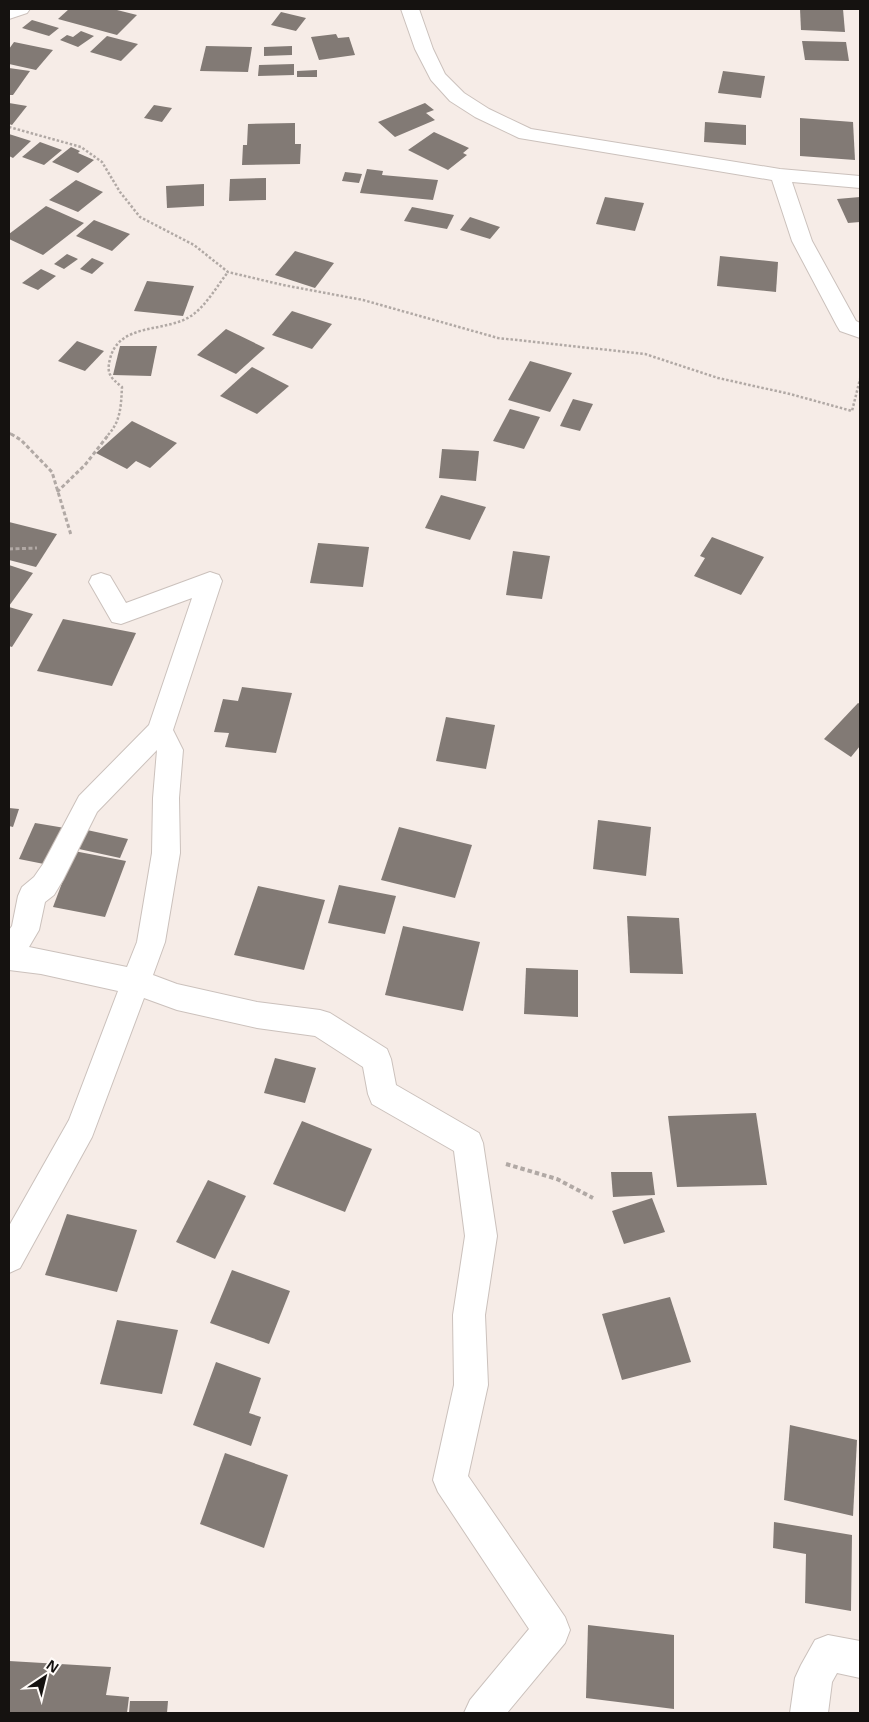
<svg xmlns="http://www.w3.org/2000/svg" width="869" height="1722" font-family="'Open Sans',sans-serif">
<rect width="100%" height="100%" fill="#f6ece7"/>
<!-- building -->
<g fill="#827a75">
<polygon points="69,9 113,9 137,15 117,35 58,19"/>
<polygon points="800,9 843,9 845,32 801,30"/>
<polygon points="281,12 306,18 296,31 271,25"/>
<polygon points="32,20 59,28 49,36 22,28"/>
<polygon points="81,31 94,36 78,47 60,40 67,35 73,37"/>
<polygon points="336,34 338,38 349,37 355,55 319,60 311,37"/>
<polygon points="107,36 138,44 121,61 90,52"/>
<polygon points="802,41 846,42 849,61 805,60"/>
<polygon points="14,42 53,50 36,70 9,64 9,49"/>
<polygon points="206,46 252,47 248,72 200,71"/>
<polygon points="292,46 292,55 264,56 264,47"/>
<polygon points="294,64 294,75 258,76 259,65"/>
<polygon points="9,68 30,71 13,95 9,95"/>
<polygon points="317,70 317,77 297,77 297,71"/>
<polygon points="723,71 765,76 761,98 718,93"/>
<polygon points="9,103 27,106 12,125 9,124"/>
<polygon points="425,103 434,110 426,113 435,120 395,137 378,122"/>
<polygon points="154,105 172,108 162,122 144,118"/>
<polygon points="800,118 853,122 855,160 800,156"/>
<polygon points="705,122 746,125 746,145 704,142"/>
<polygon points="295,123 295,144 301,144 300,164 242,165 243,145 247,145 248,124"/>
<polygon points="434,132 469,148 463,153 467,155 448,170 408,150"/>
<polygon points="9,134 31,141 13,158 9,156"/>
<polygon points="40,142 62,150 44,165 22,157"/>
<polygon points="71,147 80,151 78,153 94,160 78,173 52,162"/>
<polygon points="367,169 383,171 382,175 438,180 433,200 360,193"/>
<polygon points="345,172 362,174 359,183 342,181"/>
<polygon points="266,178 266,200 229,201 230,179"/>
<polygon points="76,180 103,192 78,212 49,200"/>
<polygon points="204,184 204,206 167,208 166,186"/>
<polygon points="605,197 644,203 635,231 596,224"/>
<polygon points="860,197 860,222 848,223 837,199"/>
<polygon points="46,206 84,223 43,255 9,239 9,234"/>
<polygon points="412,207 454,215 447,229 404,221"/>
<polygon points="470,217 500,227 490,239 460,230"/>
<polygon points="94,220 130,234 112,251 76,236"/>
<polygon points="295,251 334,263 315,288 275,275"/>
<polygon points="67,254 78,259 64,269 54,264"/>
<polygon points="720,256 778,262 776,292 717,286"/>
<polygon points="92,258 104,263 92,274 80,269"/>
<polygon points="41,269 56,276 38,290 22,283"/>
<polygon points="147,281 194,286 183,316 134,311"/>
<polygon points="292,311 332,324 312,349 272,335"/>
<polygon points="226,329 265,348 236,374 197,355"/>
<polygon points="77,341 104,351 85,371 58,361"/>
<polygon points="120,346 157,346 151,376 113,375"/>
<polygon points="530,361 572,373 550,412 508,400"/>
<polygon points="252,367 289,386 257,414 220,396"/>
<polygon points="573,399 593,404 580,431 560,426"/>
<polygon points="510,409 540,417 524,449 493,441"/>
<polygon points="132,421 177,443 150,468 136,461 127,469 96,453"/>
<polygon points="442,449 479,451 476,481 439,478"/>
<polygon points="441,495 486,507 470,540 425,528"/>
<polygon points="9,522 57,534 36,567 9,560"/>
<polygon points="712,537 764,557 741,595 694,576 705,558 700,556"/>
<polygon points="318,543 369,547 363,587 310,583"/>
<polygon points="513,551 550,556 542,599 506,595"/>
<polygon points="9,565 33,573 9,606"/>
<polygon points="9,607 33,614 12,647 9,646"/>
<polygon points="63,619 136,633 112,686 37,671"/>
<polygon points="242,687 292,693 276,753 225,747 229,733 214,732 223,699 238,701"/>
<polygon points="858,703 860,704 860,746 851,757 824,739"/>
<polygon points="446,717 495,725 486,769 436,761"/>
<polygon points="9,808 19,809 13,827 9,826"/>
<polygon points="598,820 651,827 646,876 593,869"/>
<polygon points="35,823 65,828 49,865 19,859"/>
<polygon points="399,827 472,845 455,898 381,880"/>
<polygon points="87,830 128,839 120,858 79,849"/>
<polygon points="74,851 126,861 105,917 53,907"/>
<polygon points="339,885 396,896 385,934 328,923"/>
<polygon points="258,886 325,900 304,970 234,955"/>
<polygon points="627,916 679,918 683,974 630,973"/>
<polygon points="403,926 480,942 463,1011 385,995"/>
<polygon points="526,968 578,970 578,1017 524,1014"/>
<polygon points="275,1058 316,1068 305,1103 264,1093"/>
<polygon points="756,1113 767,1185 677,1187 668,1116"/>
<polygon points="302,1121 372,1149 345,1212 273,1184"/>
<polygon points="611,1172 652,1172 655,1195 613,1197"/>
<polygon points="208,1180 246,1196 215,1259 176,1242"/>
<polygon points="652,1198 665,1232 624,1244 612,1211"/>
<polygon points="67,1214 137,1230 117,1292 45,1275"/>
<polygon points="232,1270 290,1291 269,1344 210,1323"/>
<polygon points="670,1297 691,1362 622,1380 602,1314"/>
<polygon points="117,1320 178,1330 162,1394 100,1384"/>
<polygon points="216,1362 261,1378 249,1413 261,1417 251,1446 193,1425"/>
<polygon points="790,1425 857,1440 853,1516 784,1500"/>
<polygon points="225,1453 288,1475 264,1548 200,1524"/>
<polygon points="774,1522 852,1535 851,1611 805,1603 806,1554 773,1548"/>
<polygon points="588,1625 674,1635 674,1709 586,1698"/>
<polygon points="9,1661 111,1667 106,1695 129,1697 127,1713 9,1713"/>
<polygon points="130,1701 168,1701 167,1713 129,1713"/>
</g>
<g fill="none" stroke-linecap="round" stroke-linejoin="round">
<!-- minor casing -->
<g stroke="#cbc1bc" stroke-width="2">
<g id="minor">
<polygon points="9,9 30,9 27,13 9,19"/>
<polygon points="401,9 419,9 433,49 445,74 464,93 489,109 531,129 780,169 860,176 860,188 792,182 812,241 856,321 860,323 860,338 840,331 837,326 792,241 772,180 519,138 475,117 450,101 431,80 415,49"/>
<path d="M210,572L219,575L222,581L173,730L183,750L179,798L180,853L165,942L153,975L177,984L257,1002L320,1010L330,1013L387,1049L391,1059L396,1085L479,1133L483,1143L497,1236L485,1315L488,1385L468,1476L565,1617L570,1630L565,1643L507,1713H464L470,1700L529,1629L438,1492L433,1480L454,1385L453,1315L465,1236L454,1151L372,1104L368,1094L363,1067L315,1036L257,1028L177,1010L144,998L92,1137L20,1268L9,1273V1226L69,1120L118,991L41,974L9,970V930L12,926L18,896L22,887L34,877L43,864L79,796L149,725L192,598L121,624L112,622L89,582L92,576L101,573L110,576L126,603ZM157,750L153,798L152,853L137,942L127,967L29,947L39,930L45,902L54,895L63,880L97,812Z"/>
<polygon points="828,1635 860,1641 860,1678 837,1673 832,1682 828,1713 790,1713 795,1678 801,1665 815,1640"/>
</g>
</g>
<!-- path-far2 -->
<g stroke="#b1a9a5" stroke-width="2.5" stroke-dasharray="2.5 2" stroke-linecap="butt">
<polyline points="9,127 81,147 102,162 120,192 140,217 194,245 228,272 283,285 363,300 498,338 645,354 718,378 790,394 852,411 860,379"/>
<polyline points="9,433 13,435"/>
<path d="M108,435C121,421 121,405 122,387C111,378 106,374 110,359C119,322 165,333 191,316C206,306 217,286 228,272"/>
</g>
<!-- path-far1 -->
<g stroke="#b1a9a5" stroke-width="3" stroke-dasharray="4 2.5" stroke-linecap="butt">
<polyline points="11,434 21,440 52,472 71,535"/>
<polyline points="57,492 85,465 109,434"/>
<polyline points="9,549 37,548"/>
</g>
<!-- path -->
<polyline stroke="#b1a9a5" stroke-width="4" stroke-dasharray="4.5 3" stroke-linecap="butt" points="506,1164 557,1179 593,1198"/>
<!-- minor -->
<use href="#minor" fill="#fff" fill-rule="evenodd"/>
</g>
<!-- border -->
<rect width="869" height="1722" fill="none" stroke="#151210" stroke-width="20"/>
<!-- north arrow -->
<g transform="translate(45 1677) rotate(35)" stroke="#fffbf8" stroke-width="4" paint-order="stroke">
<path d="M0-4L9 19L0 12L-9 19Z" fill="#151210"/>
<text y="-8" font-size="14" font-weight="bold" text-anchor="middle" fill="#151210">N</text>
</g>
</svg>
